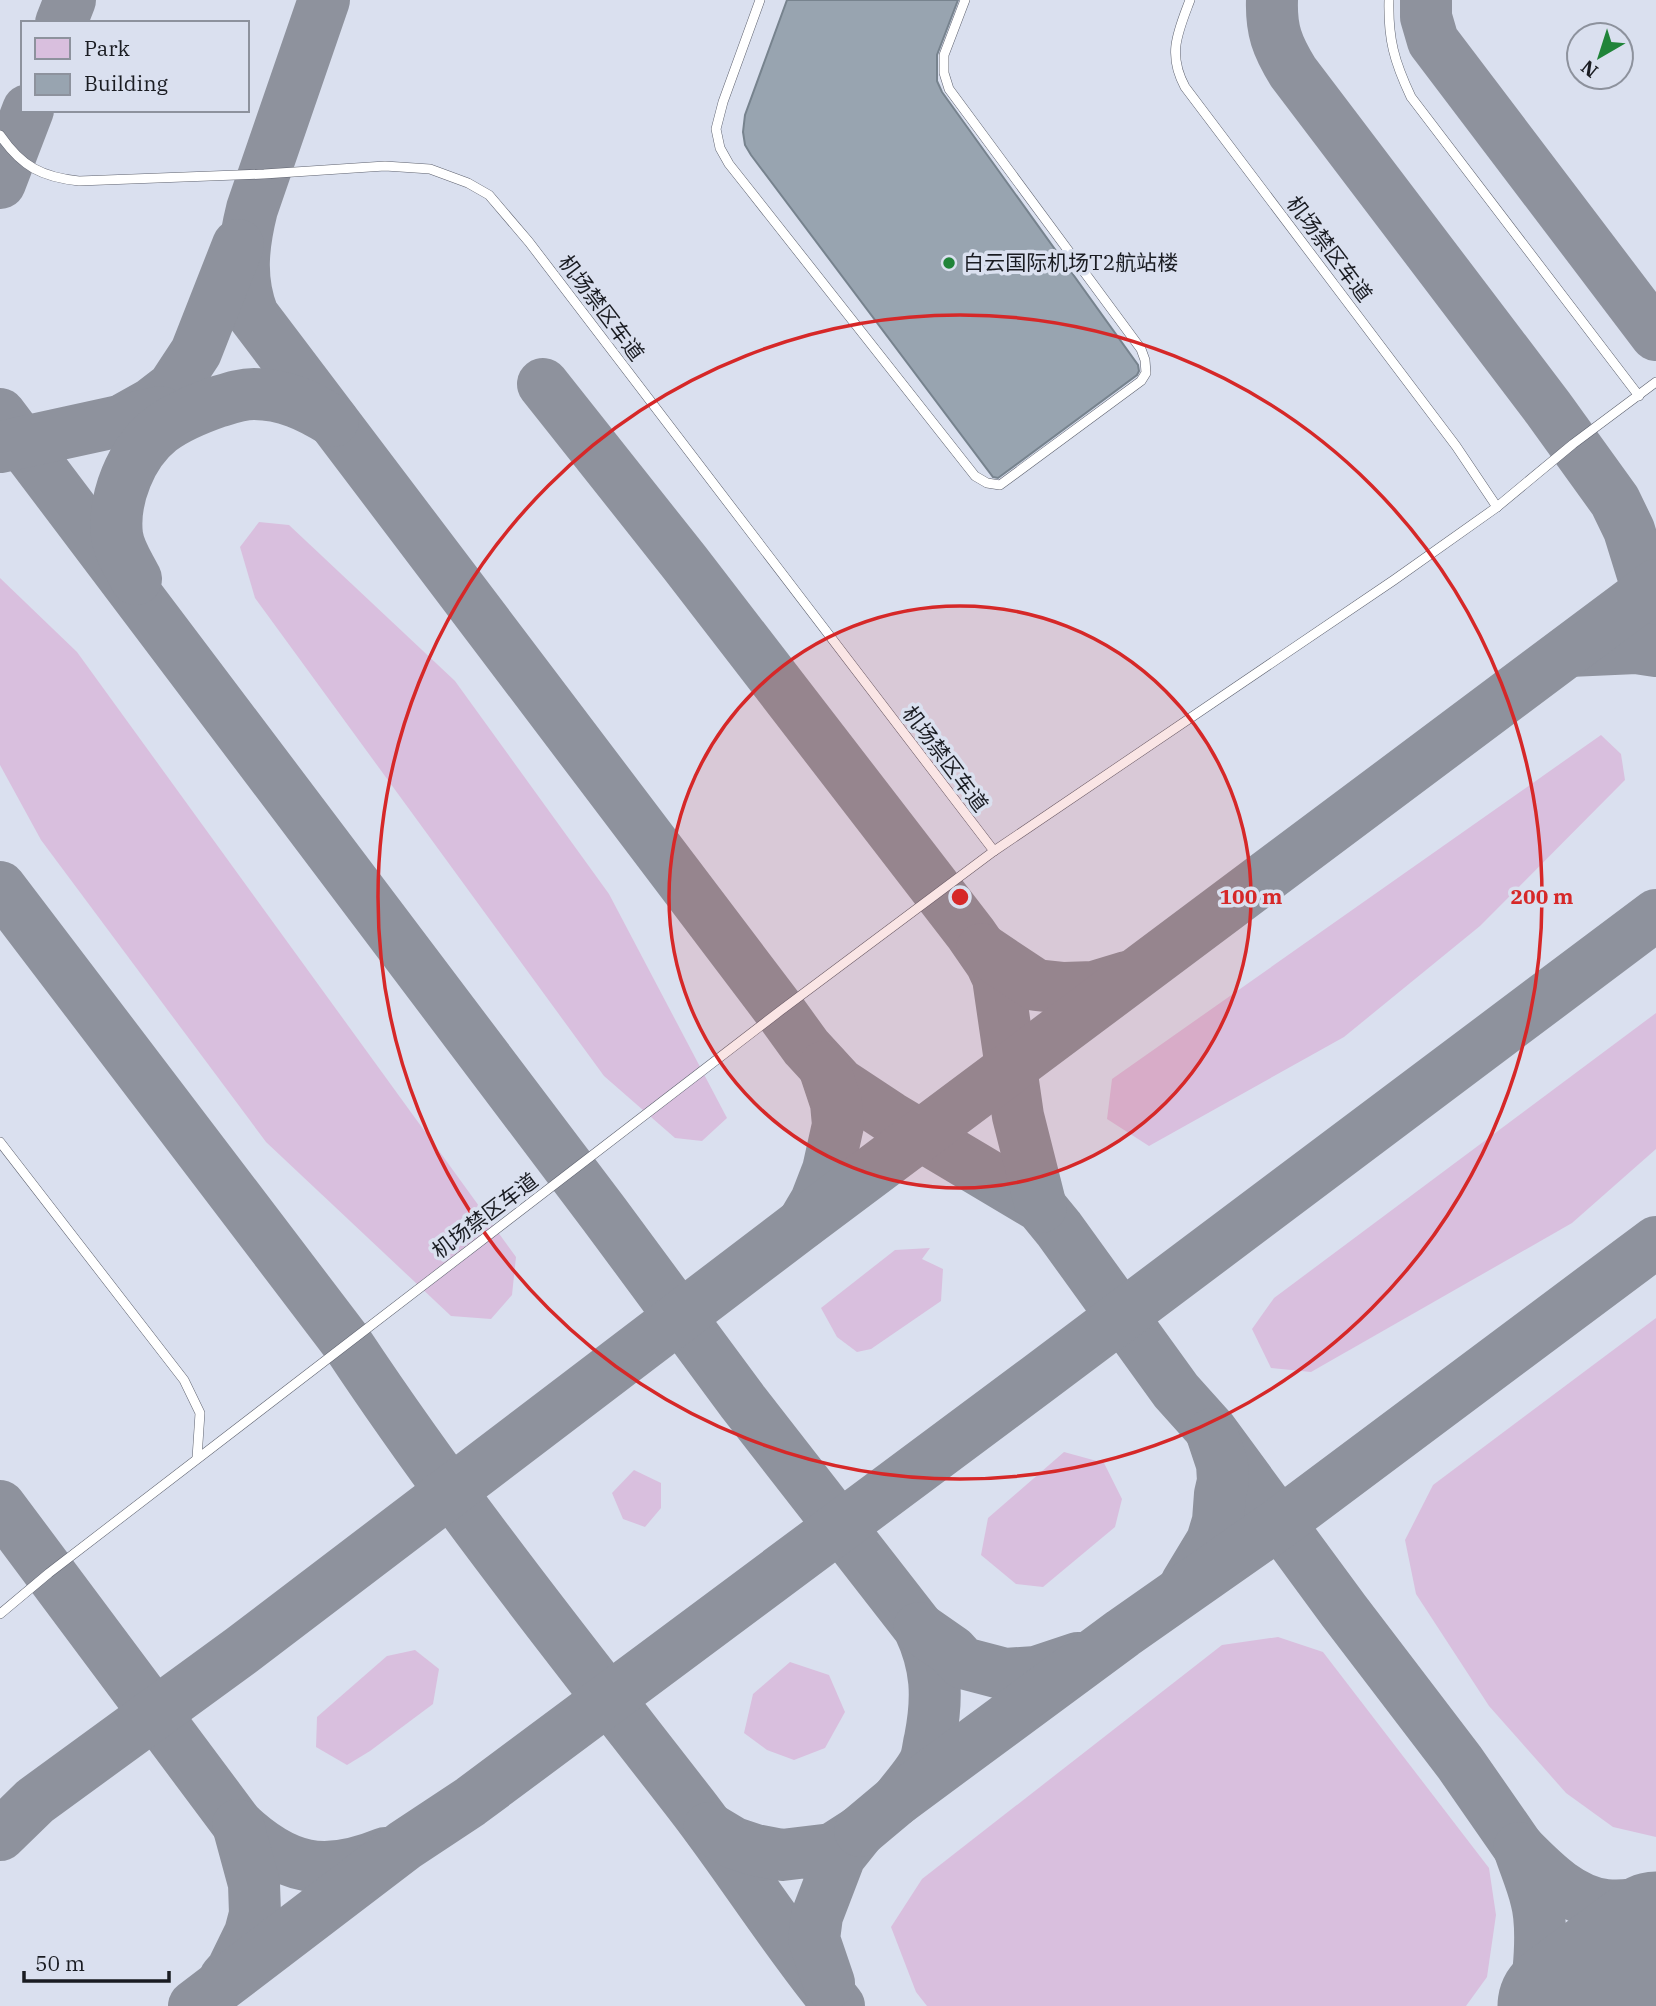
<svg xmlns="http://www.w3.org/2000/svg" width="1656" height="2006" font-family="'IBM Plex Serif','Noto Sans SC',serif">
<rect width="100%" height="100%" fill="#dae0ef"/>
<!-- green -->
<g fill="#d9bfde">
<polygon points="259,522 289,525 455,681 609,894 727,1118 702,1141 675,1138 604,1076 255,598 240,547"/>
<polygon points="0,578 77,652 516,1257 512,1295 491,1319 451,1316 266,1142 41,840 0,765"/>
<polygon points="1601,735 1621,754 1625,780 1480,926 1344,1037 1149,1146 1107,1119 1112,1079"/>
<polygon points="1656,1013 1656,1149 1572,1223 1311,1372 1271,1368 1252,1329 1274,1298"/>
<polygon points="930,1248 922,1259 943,1269 941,1301 871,1349 857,1352 837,1337 821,1308 895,1250"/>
<polygon points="1656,1318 1656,1837 1613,1827 1566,1793 1489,1706 1416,1594 1405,1540 1433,1485"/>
<polygon points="1064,1452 1104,1463 1122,1499 1115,1527 1043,1587 1016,1584 981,1555 988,1518"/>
<polygon points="634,1470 661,1483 661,1508 645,1527 623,1519 612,1493"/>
<polygon points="1278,1637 1323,1652 1489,1868 1496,1915 1487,1977 1466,2006 927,2006 916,1992 891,1927 922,1879 1222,1645"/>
<polygon points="415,1650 439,1669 433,1704 370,1751 347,1765 316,1747 317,1717 387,1656"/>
<polygon points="790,1662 829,1675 845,1712 825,1748 794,1760 767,1750 744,1733 753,1694"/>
</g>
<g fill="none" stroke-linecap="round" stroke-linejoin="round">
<!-- taxiway -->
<g stroke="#8e929d" stroke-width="52">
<path d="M324,0L252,209C243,245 239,279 253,315L780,1011L806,1047L840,1084L890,1117L1041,1207L1059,1229L1176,1391L1211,1430L1344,1611L1460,1763L1519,1848"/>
<path d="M1272,0C1271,30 1277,46 1293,72L1548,408L1615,501L1629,530L1642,572L1656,603"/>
<polyline points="1426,0 1426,17 1433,41 1656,335"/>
<polyline points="61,23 70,0"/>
<polyline points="0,183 28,110"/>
<polyline points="543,384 685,563 971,934 991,963 998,978 1018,1116 1041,1207"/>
<path d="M0,414L604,1214L743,1402L919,1628C937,1666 938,1698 930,1739C928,1746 928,1754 925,1761C920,1773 905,1789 897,1800"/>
<polyline points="126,418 151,404 173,387 196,352 238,245"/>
<polyline points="0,447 161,412"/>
<path d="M136,579C129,565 119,551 117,535C113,498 131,453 160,430C177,417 197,409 217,402C230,398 241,394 254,394C284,394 309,406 333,421"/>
<polyline points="1569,651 1636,648 1656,651"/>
<path d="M0,887L347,1343C453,1503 574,1654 692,1806C742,1871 786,1942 839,2006"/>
<polyline points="982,949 1036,985 1064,988 1094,987 1127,977"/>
<polyline points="803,1223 816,1201 828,1170 838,1125 836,1103 824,1067"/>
<path d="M0,1506L238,1825C286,1870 324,1878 385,1853"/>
<polyline points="1186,1584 1212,1541 1218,1521 1220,1494 1223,1481 1222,1464 1212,1434"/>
<polyline points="919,1628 952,1651 963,1663 1005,1674 1036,1672 1078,1658"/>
<polyline points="709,1828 734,1843 755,1850 782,1855 832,1849 860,1831 840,1856 817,1916 814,1939 829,1983"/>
<polyline points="860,1831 897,1800 1123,1633 1280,1523 1656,1242"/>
<polyline points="0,1835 35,1801 242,1650 802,1224 1656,585"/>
<polyline points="225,1978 232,1970 250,1933 255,1914 254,1884 238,1825"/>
<polyline points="194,2006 405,1845 470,1802 1038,1379 1656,915"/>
<path d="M1530,2006C1541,1982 1543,1924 1536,1899C1532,1882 1524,1864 1519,1848C1542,1871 1570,1901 1606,1905C1622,1907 1640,1904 1656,1902"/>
</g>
<!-- runway -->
<polyline stroke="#8e929d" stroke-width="131" points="1563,2006 1656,1937"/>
</g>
<!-- building -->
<polygon fill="#98a4b0" stroke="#77838e" stroke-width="2" points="787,0 958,0 937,55 937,81 942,92 1138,365 1139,371 1137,375 998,478 993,477 751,155 745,145 743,132 745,115"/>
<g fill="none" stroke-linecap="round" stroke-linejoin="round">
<!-- service casing -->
<g stroke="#5e626f" stroke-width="10">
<g id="service">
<polyline points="760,0 723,102 716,129 720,148 729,164 748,188 975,476 987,483 1000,485 1141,381 1146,373 1145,360 1141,349 949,89 944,73 944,55 965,0"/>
<path d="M1190,0C1178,32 1167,54 1185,87L1456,446L1497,507"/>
<path d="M1389,0C1388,39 1394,61 1411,97L1639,396"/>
<path d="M0,135C22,167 42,177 79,181L264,174L385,166L430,169L468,183L489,195L529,242L994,851L780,1011L49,1573L0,1614"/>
<polyline points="994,851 1394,580 1497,507 1573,444 1656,382"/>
<polyline points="0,1142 184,1380 200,1413 197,1458"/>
</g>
</g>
<!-- service -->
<use href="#service" stroke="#fff" stroke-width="9"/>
</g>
<!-- distance rings -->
<circle cx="960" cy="897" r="291" fill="#d62828" fill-opacity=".12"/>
<g fill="none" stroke="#d62828" stroke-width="3.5">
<circle cx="960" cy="897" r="291"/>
<circle cx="960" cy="897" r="582"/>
</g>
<!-- markers -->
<circle fill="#208439" stroke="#dae0ef" stroke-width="2.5" cx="949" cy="263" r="7"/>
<g text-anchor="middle" stroke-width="7" stroke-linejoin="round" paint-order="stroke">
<!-- street labels -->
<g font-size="21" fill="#1a1c22" stroke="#dae0ef">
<text transform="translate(1329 249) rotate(53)" y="7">机场禁区车道</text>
<text transform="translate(601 308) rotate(53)" y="7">机场禁区车道</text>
<text transform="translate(945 759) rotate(53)" y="7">机场禁区车道</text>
<text transform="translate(485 1216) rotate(-37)" y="7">机场禁区车道</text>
</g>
<!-- poi labels -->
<g font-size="21" fill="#1a1c22" stroke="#dae0ef" text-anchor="start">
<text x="963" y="270">白云国际机场T2航站楼</text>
</g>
</g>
<circle cx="960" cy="897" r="10" fill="#d62828" stroke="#dae0ef" stroke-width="3.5"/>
<g font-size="21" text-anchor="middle" font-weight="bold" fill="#d62828" stroke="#dae0ef" stroke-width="7" stroke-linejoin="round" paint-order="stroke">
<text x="1251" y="904">100 m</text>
<text x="1542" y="904">200 m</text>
</g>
<!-- legend -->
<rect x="21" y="21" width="228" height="91" fill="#dae0ef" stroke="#8d929d" stroke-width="2"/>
<rect x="35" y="38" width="35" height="21" fill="#d9bfde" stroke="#8d929d" stroke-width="2"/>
<text x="84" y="56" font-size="21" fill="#1a1c22">Park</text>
<rect x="35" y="74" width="35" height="21" fill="#98a4b0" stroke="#8d929d" stroke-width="2"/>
<text x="84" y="91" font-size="21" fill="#1a1c22">Building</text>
<!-- north arrow -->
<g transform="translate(1600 56) rotate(219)"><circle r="33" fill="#dae0ef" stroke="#8d929d" stroke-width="2"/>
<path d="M0-5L12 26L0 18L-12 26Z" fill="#208439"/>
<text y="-10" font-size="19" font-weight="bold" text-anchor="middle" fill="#1a1c22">N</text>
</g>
<!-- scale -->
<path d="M24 1971v10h145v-10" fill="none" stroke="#1a1c22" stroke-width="3.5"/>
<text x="35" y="1971" font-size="21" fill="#1a1c22" stroke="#dae0ef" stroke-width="5" paint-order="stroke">50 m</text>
</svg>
